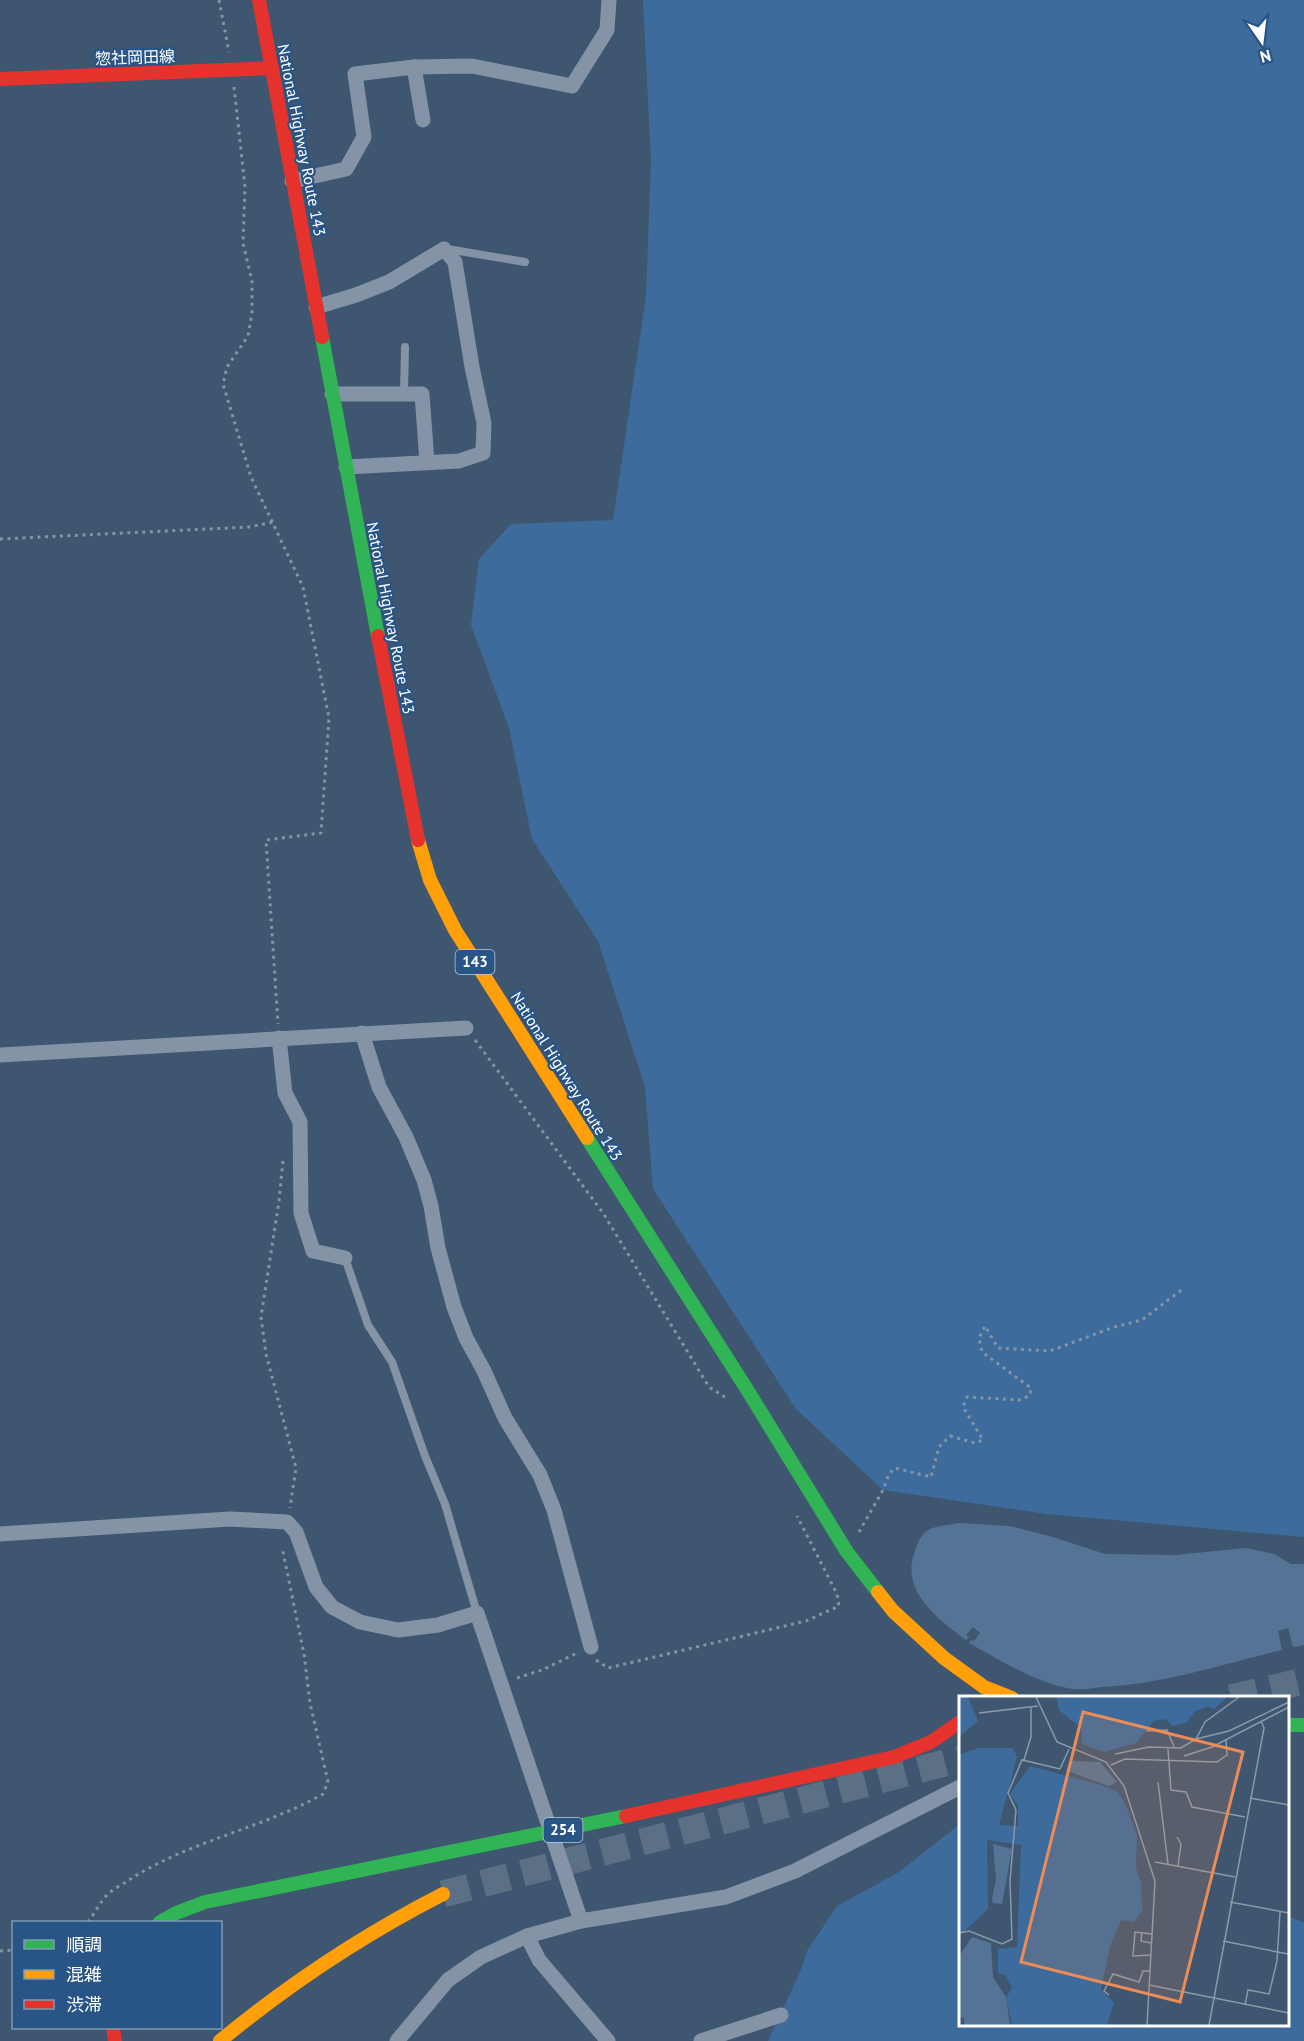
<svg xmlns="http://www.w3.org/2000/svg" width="1304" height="2041" font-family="'PT Sans','Noto Sans JP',sans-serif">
<rect width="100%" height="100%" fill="#3e5670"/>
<!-- green -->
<g fill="#3d6c9c">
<polygon points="643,0 1304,0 1304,1537 1047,1514 883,1490 796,1409 653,1189 645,1087 598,941 532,839 509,728 471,625 479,559 511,524 613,520 646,296 651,161"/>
<polygon points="960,1824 960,2024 1288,2024 1288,1909 1290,1917 1304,1923 1304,2041 768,2041 801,1970 807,1951 837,1906 899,1872"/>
</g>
<!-- water -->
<path fill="#557395" d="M959,1523L1010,1526L1053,1537L1105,1554L1176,1555L1245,1548L1274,1554L1291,1564H1304V1645L1293,1647L1288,1628L1278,1631L1282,1650C1223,1664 1163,1684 1102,1687C1093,1688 1083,1690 1074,1689C1041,1686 998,1659 969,1643L971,1640L974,1641L980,1633L973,1627L966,1635L969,1637L966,1640C939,1620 901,1592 914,1554C923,1525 931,1528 959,1523Z"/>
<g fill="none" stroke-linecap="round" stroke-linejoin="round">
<!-- highway-tunnel -->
<g stroke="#5b6f85" stroke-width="27" stroke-dasharray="27 14" stroke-linecap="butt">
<polyline points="1231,1698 1304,1681"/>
<polyline points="443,1894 960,1759"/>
</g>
<!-- path -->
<g stroke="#8494a6" stroke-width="3" stroke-dasharray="3 4.5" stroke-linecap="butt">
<polyline points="219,0 229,52"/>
<polyline points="234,87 245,187 243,243 252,281 252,313 248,336 227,367 223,384 251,477 303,587 329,718 321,833 266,840 278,1024"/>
<polyline points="0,539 249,527 274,522"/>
<polyline points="475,1040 603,1213 709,1387 725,1397"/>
<polyline points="283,1161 279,1201 261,1317 266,1354 296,1468 290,1508"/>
<polyline points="859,1532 883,1490 889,1474 895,1468 931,1477 939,1447 950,1436 975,1443 983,1440 963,1407 967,1397 1021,1400 1030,1395 1031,1388 982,1352 979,1338 985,1326 998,1348 1050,1351 1114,1327 1142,1320 1184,1288"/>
<polyline points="596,1660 608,1668 806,1621 839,1606 837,1594 797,1516"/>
<polyline points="517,1678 542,1670 577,1653"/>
<path d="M88,1922C94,1914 99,1904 106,1896C112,1889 122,1885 129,1880C189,1841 261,1829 323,1794L328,1782L310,1703L304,1654L282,1547"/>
<polyline points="0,1951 14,1950"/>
</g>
<!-- lane -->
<g stroke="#8494a6" stroke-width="8">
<polyline points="447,249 525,262"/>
<polyline points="404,394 405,347"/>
<polyline points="345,1258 368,1325 392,1362 425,1456 445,1504 477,1613"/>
</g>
<!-- street -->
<g stroke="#8494a6" stroke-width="15">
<polyline points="414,67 423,120"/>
<polyline points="292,181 346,169 364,137 355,74 414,67 472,66 572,86 607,30 609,0"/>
<polyline points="316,307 356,295 389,282 444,249 455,262 472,367 484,423 483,453 459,461 346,467"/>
<polyline points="332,394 422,394 427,462"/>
<polyline points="362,1033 379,1087 406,1137 424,1180 431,1206 438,1248 454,1307 466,1338 484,1371 505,1418 540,1475 554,1510 591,1647"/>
<polyline points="279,1038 285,1093 300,1122 301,1213 313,1251 345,1258"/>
<polyline points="0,1055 466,1028"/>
<polyline points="0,1534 230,1519 287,1522 296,1532 316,1587 332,1607 360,1622 398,1630 438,1625 477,1613 581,1921"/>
<polyline points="527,1936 539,1960 608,2041"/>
<polyline points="397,2041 448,1980 481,1957 527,1936 581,1921 726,1897 795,1871 960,1787"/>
<polyline points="701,2041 781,2015"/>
</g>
<!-- fast -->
<g stroke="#30b455" stroke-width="14">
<polyline points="322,337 378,636"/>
<polyline points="587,1138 748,1391 847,1552 878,1592"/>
<polyline points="1288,1725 1304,1725"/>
<polyline points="160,1922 176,1913 205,1902 626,1816"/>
</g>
<!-- slow -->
<g stroke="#ff9f0a" stroke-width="14">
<polyline points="418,840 430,880 455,930 587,1138"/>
<polyline points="878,1592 893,1611 944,1658 984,1687 1012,1698"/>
<path d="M220,2041C289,1984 363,1935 443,1894"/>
</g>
<!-- jam -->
<g stroke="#e5322d" stroke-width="14">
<polyline points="259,0 322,337"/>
<polyline points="0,79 272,68"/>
<polyline points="378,636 418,840"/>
<polyline points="626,1816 894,1757 931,1742 960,1722"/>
<polyline points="113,2028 115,2041"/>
</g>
</g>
<g text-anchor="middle" stroke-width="4.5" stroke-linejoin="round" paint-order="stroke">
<!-- shield labels -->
<g fill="#285586" stroke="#beccdb" stroke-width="1.5">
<rect x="455.5" y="950" width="39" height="24" rx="4.5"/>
<rect x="543.5" y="1818" width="39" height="24" rx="4.5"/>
</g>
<g font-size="15" font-weight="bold" fill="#fff">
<text x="475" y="967">143</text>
<text x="563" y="1835">254</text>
</g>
<!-- street labels -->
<g font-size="16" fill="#fff" stroke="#285586">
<text transform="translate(135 57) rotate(-2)" y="6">惣社岡田線</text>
<text transform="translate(302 140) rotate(79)" y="6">National Highway Route 143</text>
<text transform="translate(391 618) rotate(79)" y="6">National Highway Route 143</text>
<text transform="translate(567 1076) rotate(58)" y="6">National Highway Route 143</text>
</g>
</g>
<!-- overview -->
<g transform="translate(959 1696)">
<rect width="330" height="330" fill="#3e5670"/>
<path d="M0,1H9L19,25L0,41ZM97,1H268L255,13L249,10L235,16L227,27L214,30L206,23L195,25L177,47L145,56L123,48L122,32L100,14ZM19,52H54L58,61L40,129L59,130V110L51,98L71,70L139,88L159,96L167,109L178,140L177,172L182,187L183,215L175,226L162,224L151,250L142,294L155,307L148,329H53L47,302L53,291L47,280L39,277V253L58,251L62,149L28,144L29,213L0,240V59Z" fill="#3d6c9c"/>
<path d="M111,65L141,66L158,86L150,90L116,78L107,74ZM34,148L53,153L43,208L34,207L33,202L37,184ZM13,241L32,247L34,281L47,301L51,329H5V322L0,321V260Z" fill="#557395"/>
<path fill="none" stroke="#8b9aa9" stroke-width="1.5" d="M77,1L98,46L147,66L165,90L196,185L188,329M20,17L79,10M187,35L208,34L216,53M237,43L246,26L280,1M209,53L212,94L227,96L233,111L286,121M156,58L190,51L222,52L237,43L270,35L330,6M225,60L253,51L330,11M65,64L72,41V11M152,69L166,63L258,66L268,59L267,44M199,86L209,168M291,102L330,109M218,141L222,148L219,170M196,166L276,181M271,206L330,217M183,236L182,245L192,247M0,237L10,235L43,248L53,243L51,185L57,114L49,97L63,64L101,73L110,53M264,245L329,258M192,259L174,260L176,236L193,238M190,289L330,317M150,299L145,295L154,278L180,286L184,275H191M286,309L289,294L310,298L318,265L321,216M250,329L305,32L302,25"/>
<path fill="#ef8b55" fill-opacity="0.15" stroke="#ef8b55" stroke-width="3" d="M124,16L284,56L221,306L62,266Z"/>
<rect width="330" height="330" fill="none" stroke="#fff" stroke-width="3"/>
</g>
<!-- legend -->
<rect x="12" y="1921" width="210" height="108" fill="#285586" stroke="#7e99b6" stroke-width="1.5"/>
<rect x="24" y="1940" width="30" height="9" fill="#30b455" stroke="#7e99b6" stroke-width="1.5"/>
<text x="66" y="1951" font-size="18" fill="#ffffff">順調</text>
<rect x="24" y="1970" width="30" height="9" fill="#ff9f0a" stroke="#7e99b6" stroke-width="1.5"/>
<text x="66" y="1981" font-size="18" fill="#ffffff">混雑</text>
<rect x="24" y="2000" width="30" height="9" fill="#e5322d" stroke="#7e99b6" stroke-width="1.5"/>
<text x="66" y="2011" font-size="18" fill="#ffffff">渋滞</text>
<!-- north arrow -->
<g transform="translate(1262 42) rotate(166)" stroke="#285586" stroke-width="4.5" paint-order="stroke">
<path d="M0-4.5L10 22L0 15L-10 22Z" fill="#ffffff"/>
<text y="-9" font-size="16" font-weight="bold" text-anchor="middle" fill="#ffffff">N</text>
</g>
</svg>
